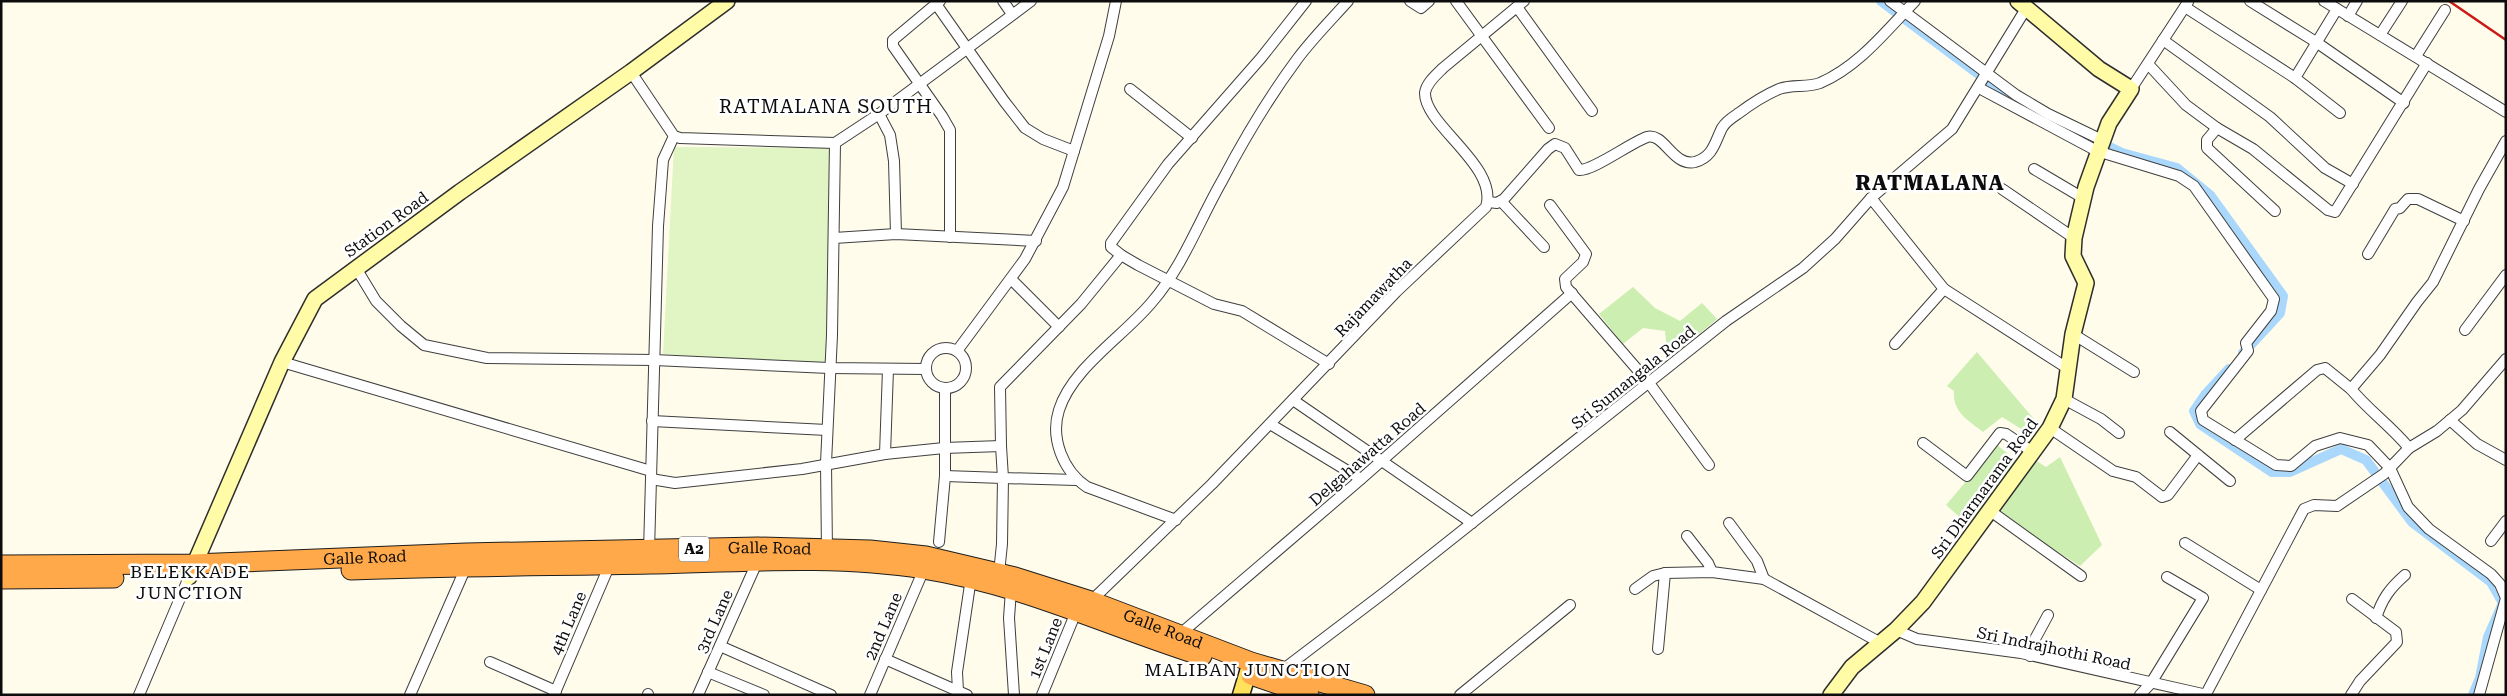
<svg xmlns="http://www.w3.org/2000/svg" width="2507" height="696" font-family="'Roboto Serif',serif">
<rect width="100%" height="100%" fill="#fffcec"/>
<!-- green -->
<g fill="#cceeb1">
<polygon points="1633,287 1655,308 1680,321 1702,303 1717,319 1668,360 1665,331 1643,328 1623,344 1599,314"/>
<path d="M1977,352L2040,426L2031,435L2002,417L1983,432C1969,421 1952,412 1954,391L1947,386Z"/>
<polygon points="1997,445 2017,461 1971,527 1946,505"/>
<polygon points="2060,457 2102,545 2080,566 1999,514 2035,460 2046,467"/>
</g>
<!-- pitch -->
<polygon fill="#e0f4c4" points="674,147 832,148 826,365 663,354"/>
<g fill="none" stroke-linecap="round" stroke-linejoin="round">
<!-- canal -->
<g stroke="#aad8fd" stroke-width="10">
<polyline points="1881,1 2017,103 2041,114"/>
<polyline points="2097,141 2122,153 2177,168 2210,195 2283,296 2280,313 2243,353"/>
<polyline points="2229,369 2205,395 2194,411 2200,424 2272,472 2290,472 2341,449 2366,460 2412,522 2491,582 2503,603 2488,637 2480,678 2473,695"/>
</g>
<!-- street casing -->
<g stroke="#3f3f3f" stroke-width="12">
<g id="street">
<polyline points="940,1 936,4 1004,101 1025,128 1043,139 1074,151"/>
<polyline points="1003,1 1012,14"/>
<polyline points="1306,1 1261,58 1168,164 1111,243 1111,247 1121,255 1138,265 1214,304 1242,311 1329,364"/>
<polyline points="1410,1 1421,8 1429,1"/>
<polyline points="1456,1 1549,128"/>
<polyline points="1890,1 2016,95 2048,114 2102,140"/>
<polyline points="2250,1 2316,42 2404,103"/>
<polyline points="2324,1 2506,112"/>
<polyline points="936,4 893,40 893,46 942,116 950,130 950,237"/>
<polyline points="1517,7 1592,111"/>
<polyline points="2185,7 2295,78 2340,113"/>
<polyline points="2348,16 2357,1"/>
<polyline points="2380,35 2402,1"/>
<polyline points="2163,40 2270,117 2325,168 2353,184"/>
<polyline points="2416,56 2445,10"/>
<polyline points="2148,64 2186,105 2217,128 2253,149 2328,210 2335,212 2427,63"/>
<polyline points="631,72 674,136 680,138 835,143 879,114 1031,1"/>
<polyline points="2295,78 2337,9"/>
<polyline points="1979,88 2097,151 2179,176 2194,186 2274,299 2271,311 2246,343 2248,351 2201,411 2203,420 2276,465 2291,466 2315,446 2340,438 2368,445 2390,468 2408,507 2429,529 2491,574 2500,584 2506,598 2479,695"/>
<polyline points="1130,89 1192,138"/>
<polyline points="2131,89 2188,2"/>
<polyline points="879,114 890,135 894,161 896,234"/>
<polyline points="2217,128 2207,140 2207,148 2275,211"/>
<polyline points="2034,169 2083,198"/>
<polyline points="2002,189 2074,238"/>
<polyline points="1871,198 1944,289 2067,368"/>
<polyline points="1501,201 1544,247"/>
<path d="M1488,202L1497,203L1504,199L1548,149L1555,144L1565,148L1579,170C1593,171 1630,143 1647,137C1664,132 1673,167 1695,162C1713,157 1715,142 1722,128C1726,121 1733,117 1739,113C1751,104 1765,95 1779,89C1792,84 1807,88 1820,83C1859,66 1886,31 1915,1"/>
<polyline points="1550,205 1586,254 1583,262 1565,279 1566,287 1649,383 1709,465"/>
<polyline points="834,238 896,234 1036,241"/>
<polyline points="2368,254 2395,209 2400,208 2408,199 2418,199 2464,221"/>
<polyline points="356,268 376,301 401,326 424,345 487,358 654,360 829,368 926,369"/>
<polyline points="1011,279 1059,327"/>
<polyline points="2465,330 2506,275"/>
<polyline points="2073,334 2134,372"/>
<polyline points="1895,344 1944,289"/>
<circle cx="946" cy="368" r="20"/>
<polyline points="957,351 1025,259 1063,187 1109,36 1116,1"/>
<polyline points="282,362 651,471"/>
<polyline points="2064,399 2101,419 2119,433"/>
<polyline points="1293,400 1472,523"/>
<polyline points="2450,420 2477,444 2506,460"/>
<polyline points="652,421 827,430"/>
<polyline points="1270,424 1361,479"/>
<polyline points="2050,428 2113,471 2136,477 2162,497 2168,495 2198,455"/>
<polyline points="2170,432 2230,481"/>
<polyline points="2235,440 2317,370 2325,368 2351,389"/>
<polyline points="1923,443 1967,476 2000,433 2006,434 2033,452"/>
<polyline points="1001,446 1000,387 1081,304 1121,255"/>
<path d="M2409,448C2391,426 2368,410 2351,389L2380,355L2417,302L2433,282L2479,189L2506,141"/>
<polyline points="885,454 888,369"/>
<polyline points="945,476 1003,478 1002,544 999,573"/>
<polyline points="651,479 675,483 802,469 885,454 944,448 1001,446 1003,478 1076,480"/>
<polyline points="1989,510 2081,576"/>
<path d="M1176,520L1087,487C1063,471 1050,438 1059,410C1072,368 1124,336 1152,302C1183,266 1199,221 1222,181C1244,139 1269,97 1298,58C1313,38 1331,20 1348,1"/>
<polyline points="1729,523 1757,561 1764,579"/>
<polyline points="1687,536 1708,563 1712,572"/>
<polyline points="2491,541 2506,521"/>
<polyline points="939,542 945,476 945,388"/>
<polyline points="2185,543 2261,590"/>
<polyline points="649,551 658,226 663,160 674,136"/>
<polyline points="827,552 826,463 832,335 835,143"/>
<polyline points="1665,573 1712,572 1764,579 1879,642"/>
<polyline points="1635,589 1653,576 1665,573 1658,649"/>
<polyline points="1011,590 1009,618 1014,695"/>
<path d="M1091,601L1212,484L1396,292L1486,207C1499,166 1424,125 1425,93C1426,83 1437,74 1443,68L1524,1"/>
<path d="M2376,618C2382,599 2390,588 2405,575"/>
<polyline points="1896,630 1917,639 2021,653 2207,695"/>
<polyline points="1179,635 1361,479 1572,293"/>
<polyline points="720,646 831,695"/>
<polyline points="2030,656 2035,639 2048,615"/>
<polyline points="885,659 967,695"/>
<polyline points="490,662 556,691"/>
<polyline points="1281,671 1385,592 1726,321 1803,268 1835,239 1871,198 1952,129 2027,7"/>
<polyline points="708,672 764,695"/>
<polyline points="958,691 957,672 971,578"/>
<polyline points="2206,694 2304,509 2314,505 2337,506 2384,474 2409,448 2437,431 2462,410 2506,359"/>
<polyline points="139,695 189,577"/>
<polyline points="410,695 466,567"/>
<polyline points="554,695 610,564"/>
<polyline points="648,695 648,694"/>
<polyline points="698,695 758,560"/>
<polyline points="870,695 924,569"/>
<polyline points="1042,695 1076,612"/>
<polyline points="1460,695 1570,605"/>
<polyline points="2140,695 2151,683 2203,598 2167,577"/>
<polyline points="2351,695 2360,681 2397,642 2396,632 2352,599"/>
</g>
</g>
<!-- secondary casing -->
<g stroke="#2e2e2e" stroke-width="18">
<g id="secondary">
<polyline points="189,577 282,362 315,299 460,192 631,72 727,1"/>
<polyline points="1831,695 1852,667 1896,630 1923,602 2050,428 2064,399 2073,334 2086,283 2073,256 2074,238 2086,187 2109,123 2131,89 2099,69 2018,1"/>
</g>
</g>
<!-- primary casing -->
<g stroke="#1d1d1d" stroke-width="19">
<polyline id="primary" points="1241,695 1251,662"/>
</g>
<!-- highway casing -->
<g stroke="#1d1d1d" stroke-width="21">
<g id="highway">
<path id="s1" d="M1,565L193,564L466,553L758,547L870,550L926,556L1015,577L1091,601L1251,662L1365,695"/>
<path d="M351,570C451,566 551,566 651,564C742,562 834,555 924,569C1020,584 1110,627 1202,656"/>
<polyline points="1,579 114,578"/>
<polyline points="1251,675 1309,695"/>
</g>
</g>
<!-- street -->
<use href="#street" stroke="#fff" stroke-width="10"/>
<!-- secondary -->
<use href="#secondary" stroke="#fffba7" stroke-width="15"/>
<!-- primary -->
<use href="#primary" stroke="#ffe25c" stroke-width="16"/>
<!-- highway -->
<use href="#highway" stroke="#ffa94a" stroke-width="19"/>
<!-- rail -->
<polyline stroke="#cb1915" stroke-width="2.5" points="2449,1 2506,40"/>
</g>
<g text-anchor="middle" stroke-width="5" stroke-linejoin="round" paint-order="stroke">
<!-- shield labels -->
<rect fill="#fff" stroke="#555" stroke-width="1" x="679" y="536.5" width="30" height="25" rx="4"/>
<g font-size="15" font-weight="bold" fill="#0c0c0c">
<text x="694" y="554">A2</text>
</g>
<!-- street labels -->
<g font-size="16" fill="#0c0c0c" stroke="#fff">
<text transform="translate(386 224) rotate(-36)" y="6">Station Road</text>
<text transform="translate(1373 297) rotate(-46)" y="6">Rajamawatha</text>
<text transform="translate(1633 377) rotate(-39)" y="6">Sri Sumangala Road</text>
<text transform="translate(1367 454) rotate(-41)" y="6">Delgahawatta Road</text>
<text transform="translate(1984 488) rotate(-54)" y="6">Sri Dharmarama Road</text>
<text dy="6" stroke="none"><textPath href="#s1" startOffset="769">Galle Road</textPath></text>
<text dy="6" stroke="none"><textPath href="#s1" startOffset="364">Galle Road</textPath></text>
<text transform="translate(714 621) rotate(-66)" y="6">3rd Lane</text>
<text transform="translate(568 623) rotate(-67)" y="6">4th Lane</text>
<text transform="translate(883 626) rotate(-67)" y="6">2nd Lane</text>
<text dy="6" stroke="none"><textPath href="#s1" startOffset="1174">Galle Road</textPath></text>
<text transform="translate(1045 648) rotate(-68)" y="6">1st Lane</text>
<text transform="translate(2054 648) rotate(12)" y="6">Sri Indrajhothi Road</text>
</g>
<!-- neighbourhood labels -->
<g font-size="18" letter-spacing="1" fill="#0c0c0c" stroke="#fff">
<text x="190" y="578">BELEKKADE<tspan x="190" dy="21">JUNCTION</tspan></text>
<text x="1248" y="676">MALIBAN JUNCTION</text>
</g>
<!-- quarter labels -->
<g font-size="19" letter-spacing="1" fill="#0c0c0c" stroke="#fff">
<text x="826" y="113">RATMALANA SOUTH</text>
</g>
<!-- district labels -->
<g font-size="21" font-weight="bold" letter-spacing="1" fill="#0c0c0c" stroke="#fff">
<text x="1930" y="190">RATMALANA</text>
</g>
</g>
<!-- border -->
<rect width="2507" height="696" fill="none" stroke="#0c0c0c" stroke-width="5"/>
</svg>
